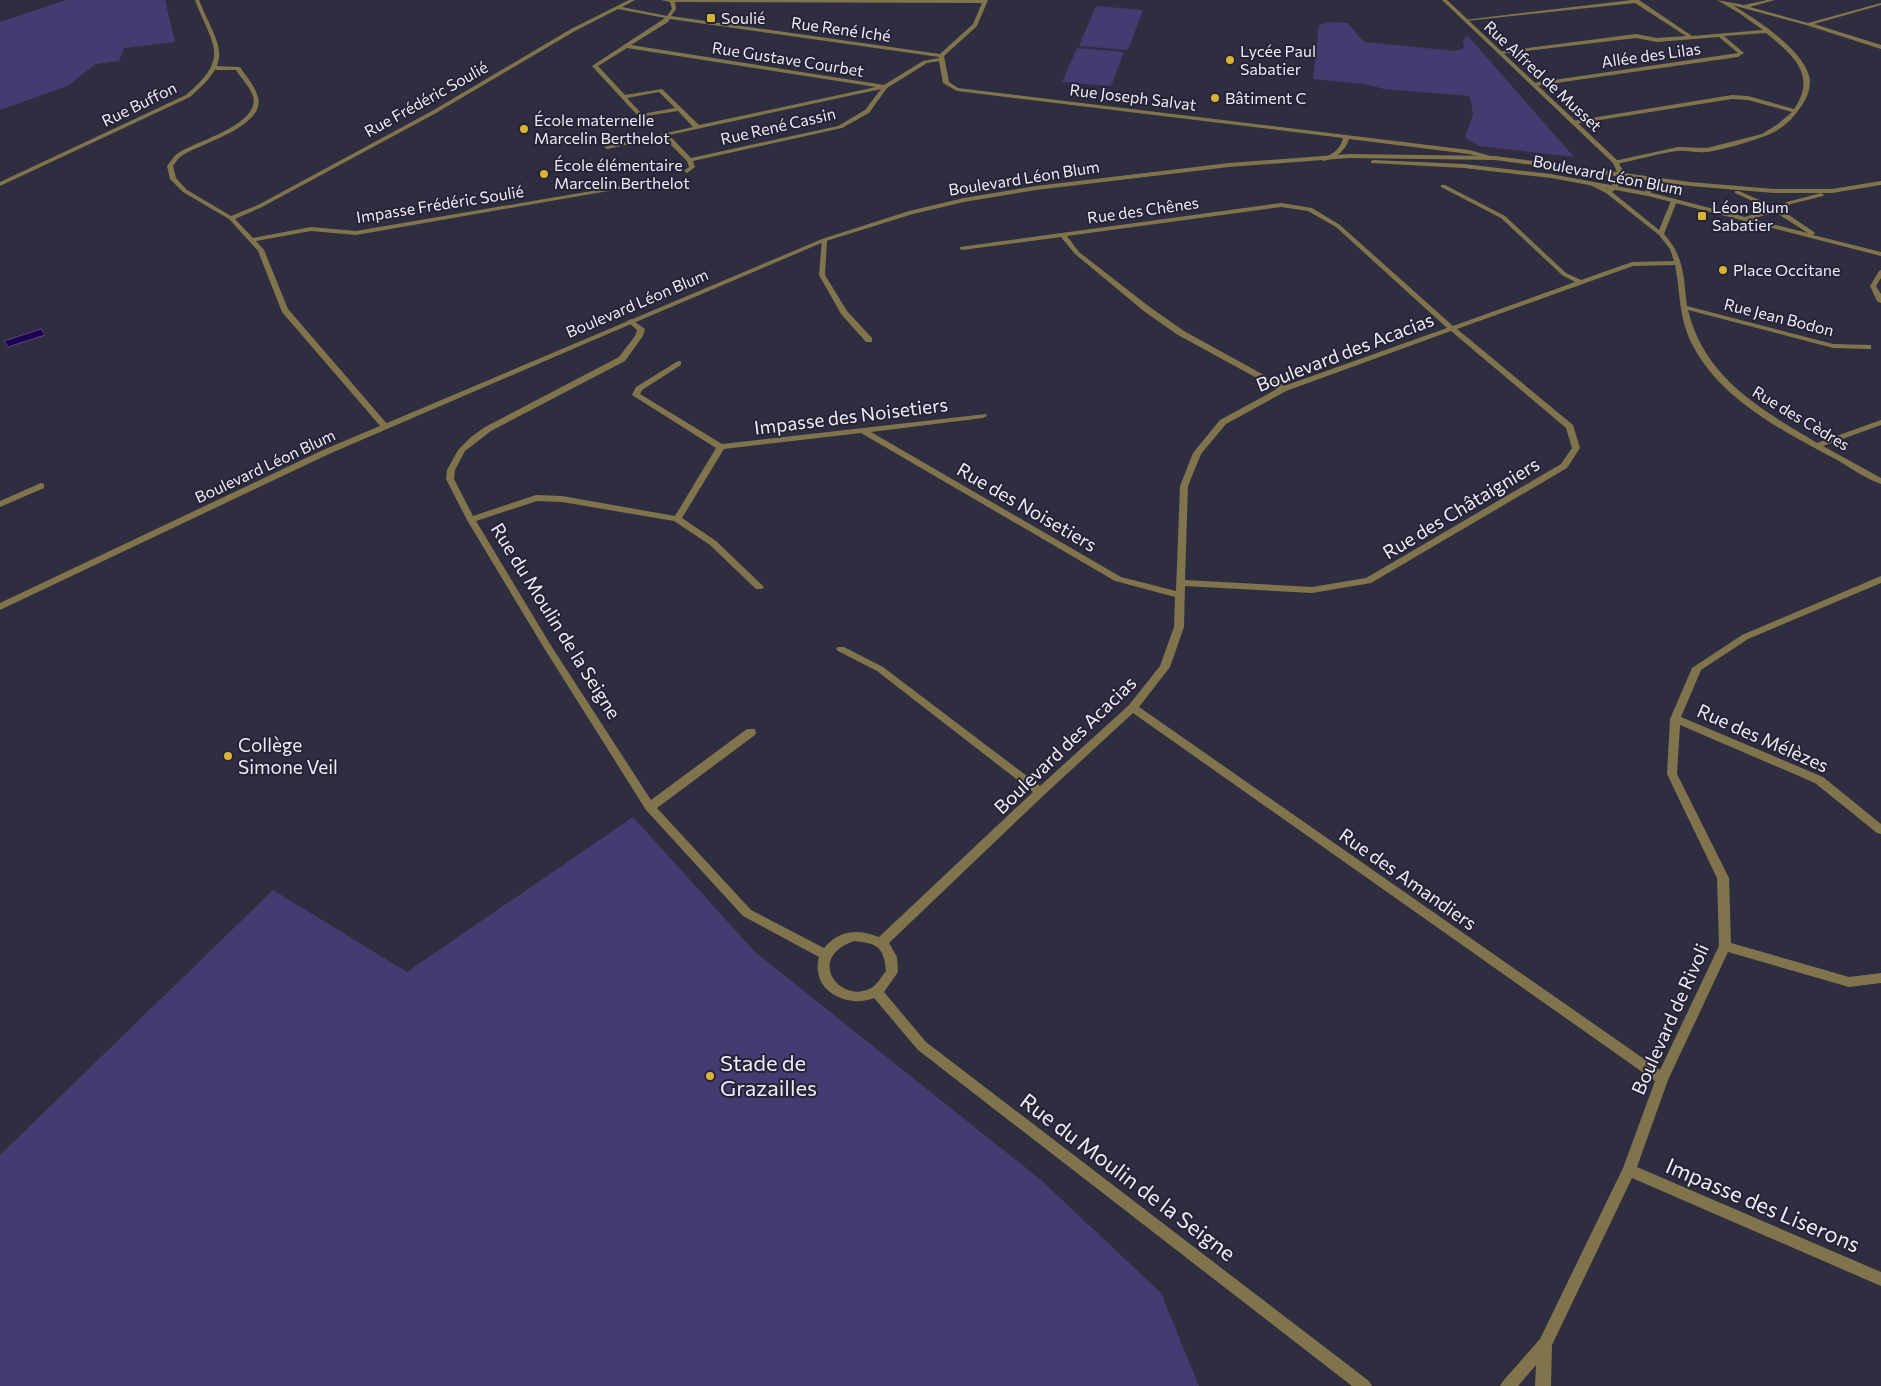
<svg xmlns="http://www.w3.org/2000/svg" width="1881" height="1386" font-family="Commissioner,sans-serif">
<rect width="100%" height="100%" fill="#2f2e41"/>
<!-- green -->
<g fill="#433c71">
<polygon points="66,0 165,0 175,42 124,48 119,61 96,64 67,86 0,110 0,22"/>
<polygon points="1096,6 1143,10 1128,50 1079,46"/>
<polygon points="1328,22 1348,23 1364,42 1456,51 1464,48 1463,40 1468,36 1574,157 1479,146 1465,138 1473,114 1470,96 1384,89 1364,84 1313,79 1319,25"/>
<polygon points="1077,48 1124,52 1111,86 1062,82"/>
<polygon points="633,817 755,952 1041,1180 1161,1293 1199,1386 0,1386 0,1155 273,890 407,972"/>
</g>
<!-- water -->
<polygon fill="#1d0051" stroke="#5b4683" points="41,329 45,335 8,347 4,341"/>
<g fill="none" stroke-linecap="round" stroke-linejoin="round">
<!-- minor -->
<g fill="#80744c" fill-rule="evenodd">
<path d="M629,0H635L622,7L667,16L672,9L670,2L661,0H988L977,26L944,56L949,82L958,88L1469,150L1498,158L1495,160L1469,154L1349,139C1345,152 1336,157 1324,161L1322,160V158C1333,154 1340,150 1343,138L957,91L943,83L939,61L927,63L887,88L869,113L842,128L693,161L695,167L687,173L684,171L689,167L687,161L663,137L607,149L604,147L693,127L678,111L639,117L592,66L665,18L618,9L575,31L436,113L262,207L235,219L253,238L311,227L356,231L633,184V186L631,187L356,235L311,231L256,241L264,250L288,309L388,425L387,427H381L282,312L258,251L229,219L183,192L170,179L167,166C171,161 174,155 180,152C198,141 261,124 253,96C250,87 241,78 236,70H216L213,68L216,66L240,67C246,76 255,86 258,97C266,126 202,143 183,155C179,157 176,162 173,166L176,178L187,190L231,216L258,205L432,111L571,29ZM675,2L982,3L973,24L940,54L671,16L676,9ZM670,19L939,57V58L923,61L884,85L631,45L668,22ZM627,48L876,87L699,125L662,89L625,95L598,66ZM881,89L865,110L838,126L691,158L669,135ZM659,92L675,108L642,114L627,98Z"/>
<path d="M1632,0H1639L1692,36L1763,30L1739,13L1717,0L1744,5L1767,0H1775L1750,7L1808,23L1881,3V5L1814,24L1881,45V49L1806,25L1732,5C1755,18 1802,49 1809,76C1812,86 1807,99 1800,108C1792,120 1780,131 1765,136C1752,141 1720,151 1706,152C1696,153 1686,150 1676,151C1656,154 1636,160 1616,164L1614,163V161L1678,147L1707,148L1762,134L1778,124L1792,112L1748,100L1732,99L1575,124L1572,122L1573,121L1732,95L1748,96L1794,109C1818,75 1792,54 1766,33L1724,36L1744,53L1738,57L1535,86L1532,84L1533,83L1738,53L1719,37L1657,42L1636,38L1500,54L1497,52L1636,34L1657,38L1686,36L1635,3L1466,21L1464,20Z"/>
<path d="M1619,173L1624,174L1617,188L1612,192L1659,230L1671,201L1674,199L1677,201L1664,234C1685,258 1683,275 1687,306L1833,344L1871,345V349H1868L1833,348L1688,310C1704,375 1755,406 1809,438L1817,443L1881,420V425L1823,446L1881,478V484C1866,479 1851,468 1837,460C1785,432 1722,401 1693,346C1678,317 1681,295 1675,265L1633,266L1457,329L1573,425L1580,448L1567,468L1371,583L1312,593L1185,586L1184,627L1170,667L1139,707L1660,1070L1719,946L1717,878L1667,774L1670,719L1692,668L1742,635L1881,576V583L1748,639L1701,670L1681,717L1823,777L1881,824V834L1877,833L1815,783L1680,725L1677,774L1729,878L1731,943L1849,977L1881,973V983L1849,987L1728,952L1668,1080L1637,1167L1881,1272V1286L1632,1178L1552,1345L1551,1386H1535L1536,1365L1518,1386H1500L1503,1381L1540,1339L1623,1168L1655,1081L1133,713L1044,795L889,943L897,957L898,972L884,992L926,1042L1369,1381L1372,1386H1352L918,1050L874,998C846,1009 810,990 819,957L743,916L646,810L544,648L467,520L446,479L447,470L458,450L471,437L485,427L619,357L635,336L637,330L627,321L631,319L645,329L643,336L625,361L491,431L465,451L455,470L454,479L473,516L536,495L562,496L675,516L716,448L632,395L636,387L678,361H681V365L642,390L640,394L722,444L986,414L987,416L983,418L871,432L1121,577L1176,591L1180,486L1193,453L1220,420L1277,389L1178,335L1145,312L1075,254L1061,237L962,250L960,249V247L1281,203L1312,208L1340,225L1453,326L1575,282L1562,275L1501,218L1441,187V185H1445L1505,216L1566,273L1581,280L1632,262L1674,261L1670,249L1659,235L1606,193L1586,183L1591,182L1608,189L1611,187ZM1281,207L1308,211L1336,227L1447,328L1284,386L1184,331L1151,308L1079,252L1067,236ZM1451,331L1566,428L1572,448L1561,464L1366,578L1312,587L1185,580L1188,486L1201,454L1226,424L1286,391ZM861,433L1115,581L1175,597L1174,627L1160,666L1129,705L1040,786L883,667L844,647H838L836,649L838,651L877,671L1033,792L879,937C858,929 840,929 824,948L751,910L657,808L755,735L756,732L755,729H747L651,800L550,644L476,521L537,501L562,502L674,521L710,545L756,589H762L764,587L762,585L716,541L682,518L724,449ZM854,941C877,943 884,947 886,971C881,977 877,985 871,988C840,1005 805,958 854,941Z"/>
<polygon points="1650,176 1653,178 1651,194 1648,196 1645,194 1647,178"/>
<polygon points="822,239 827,240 825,275 847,311 872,338 872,342 866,342 841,314 819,275"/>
<polygon points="1881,270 1881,278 1876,286 1881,294 1881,303 1877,301 1870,286 1879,271"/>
<polygon points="41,483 44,484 44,488 0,507 0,501"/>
</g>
<!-- tertiary -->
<g fill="#80744c" fill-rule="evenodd">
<path d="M195,0H199C219,49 236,58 190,97L0,186V182L186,95C231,57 213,47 195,0Z"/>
<polygon points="1442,0 1447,0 1618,161 1624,173 1690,182 1774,189 1832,189 1881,181 1881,185 1832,193 1774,193 1690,186 1495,160 1349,158 1229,167 1036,190 964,202 913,214 826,241 589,342 329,454 0,610 0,603 323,450 822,239 909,211 964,198 1036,186 1229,163 1349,154 1495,156 1617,172 1613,163"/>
<path d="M1373,160L1464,164L1551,174L1648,192L1745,217L1770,209L1735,193V191H1739L1775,207L1787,202L1821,193L1824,195L1823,196L1791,204L1780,209L1814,232L1815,233L1813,235L1881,252V256L1648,196L1551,178L1464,168L1371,163V161ZM1775,212L1808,233L1752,219Z"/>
</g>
</g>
<!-- markers -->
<g fill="#d8b434" stroke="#252436" stroke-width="2">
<rect x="706" y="13" width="10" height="10" rx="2.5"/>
<circle cx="1230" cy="60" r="5"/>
<circle cx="1215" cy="98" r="5"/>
<circle cx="524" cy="129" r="5"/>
<circle cx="544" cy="174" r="5"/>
<rect x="1697" y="211" width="10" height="10" rx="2.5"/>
<circle cx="1723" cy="270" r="5"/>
<circle cx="228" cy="756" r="5"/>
<circle cx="710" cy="1076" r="5"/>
</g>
<g text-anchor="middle" stroke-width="4" stroke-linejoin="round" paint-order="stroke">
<!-- far-poi labels -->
<g font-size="16" fill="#ecebf8" stroke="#252436" text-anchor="start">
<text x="721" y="24">Soulié</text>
<text x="1240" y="57">Lycée Paul<tspan x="1240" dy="18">Sabatier</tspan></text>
<text x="1225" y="104">Bâtiment C</text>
<text x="534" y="126">École maternelle<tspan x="534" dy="18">Marcelin Berthelot</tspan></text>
<text x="554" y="171">École élémentaire<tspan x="554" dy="18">Marcelin Berthelot</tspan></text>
<text x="1712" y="213">Léon Blum<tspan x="1712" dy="18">Sabatier</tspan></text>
<text x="1733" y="276">Place Occitane</text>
</g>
<!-- far-street labels -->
<g font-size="16" fill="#ecebf8" stroke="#252436">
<text transform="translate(841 29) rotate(8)" y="6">Rue René Iché</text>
<text transform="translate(1651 55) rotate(-8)" y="6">Allée des Lilas</text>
<text transform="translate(788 59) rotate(9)" y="6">Rue Gustave Courbet</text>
<text transform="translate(1543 76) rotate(43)" y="6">Rue Alfred de Musset</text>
<text transform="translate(1133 97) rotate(7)" y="6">Rue Joseph Salvat</text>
<text transform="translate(426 99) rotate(-29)" y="6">Rue Frédéric Soulié</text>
<text transform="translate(139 104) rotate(-26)" y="6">Rue Buffon</text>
<text transform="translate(778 126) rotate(-13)" y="6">Rue René Cassin</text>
<text transform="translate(1608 175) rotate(11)" y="6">Boulevard Léon Blum</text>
<text transform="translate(1024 178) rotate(-9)" y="6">Boulevard Léon Blum</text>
<text transform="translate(440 204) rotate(-9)" y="6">Impasse Frédéric Soulié</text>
<text transform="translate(1143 210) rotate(-8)" y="6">Rue des Chênes</text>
<text transform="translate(637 303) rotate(-23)" y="6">Boulevard Léon Blum</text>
<text transform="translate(1779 317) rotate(14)" y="6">Rue Jean Bodon</text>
<text transform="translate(1801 418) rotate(31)" y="6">Rue des Cèdres</text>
<text transform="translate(265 466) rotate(-25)" y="6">Boulevard Léon Blum</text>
</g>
<!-- street labels -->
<g font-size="19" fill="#ecebf8" stroke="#252436">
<text transform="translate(1345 352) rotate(-21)" y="7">Boulevard des Acacias</text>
<text transform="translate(851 416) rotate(-7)" y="7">Impasse des Noisetiers</text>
<text transform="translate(1027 507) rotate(30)" y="7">Rue des Noisetiers</text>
<text transform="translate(1461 508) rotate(-31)" y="7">Rue des Châtaigniers</text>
<text transform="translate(556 621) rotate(58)" y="7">Rue du Moulin de la Seigne</text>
<text transform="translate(1763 738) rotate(24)" y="7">Rue des Mélèzes</text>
<text transform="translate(1065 745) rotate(-44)" y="7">Boulevard des Acacias</text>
<text transform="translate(1408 879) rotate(35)" y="7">Rue des Amandiers</text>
<text transform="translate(1670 1019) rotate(-66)" y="7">Boulevard de Rivoli</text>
</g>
<!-- poi labels -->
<g font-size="19" fill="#ecebf8" stroke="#252436" text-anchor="start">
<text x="238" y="752">Collège<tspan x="238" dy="22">Simone Veil</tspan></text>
</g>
<!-- near-poi labels -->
<g font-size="22" fill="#ecebf8" stroke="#252436" text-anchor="start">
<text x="720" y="1071">Stade de<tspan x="720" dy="25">Grazailles</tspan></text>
</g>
<!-- near-street labels -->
<g font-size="22" fill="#ecebf8" stroke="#252436">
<text transform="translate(1128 1177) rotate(37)" y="8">Rue du Moulin de la Seigne</text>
<text transform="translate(1763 1205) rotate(23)" y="8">Impasse des Liserons</text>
</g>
</g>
</svg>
